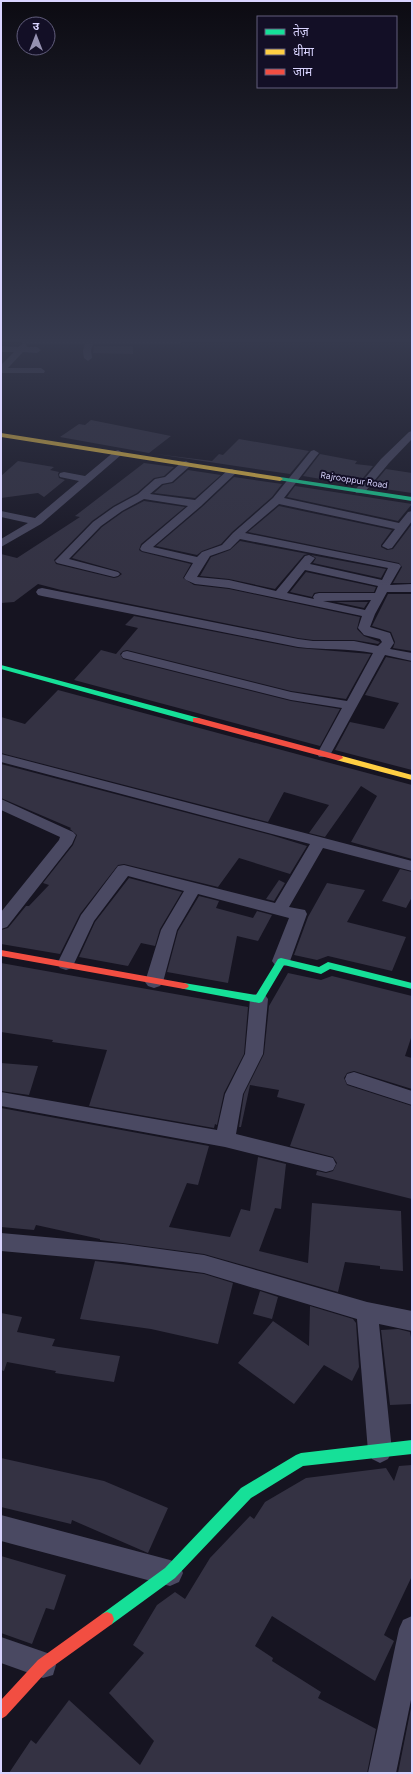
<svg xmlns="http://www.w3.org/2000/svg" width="413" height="1774" font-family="Figtree,'Noto Sans Devanagari',sans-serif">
<rect width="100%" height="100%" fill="#161421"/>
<!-- building -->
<g fill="#343243">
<polygon points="94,346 133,346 133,354 93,353"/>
<polygon points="91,420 171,436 149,453 60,437 79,424 85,425"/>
<polygon points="239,439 309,451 290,474 156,454 212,461 219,454 223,455"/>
<polygon points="320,454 357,461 355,464 373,466 357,485 303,476"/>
<polygon points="18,461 54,467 50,470 59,472 58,474 59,478 65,480 44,497 38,493 1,498 1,476"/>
<polygon points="144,463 174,467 164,476 154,478 137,493 113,506 92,521 54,560 56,564 114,578 118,577 122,574 118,571 72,558 102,527 123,512 144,501 185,507 141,544 139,550 142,552 191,564 183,578 194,585 229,589 360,617 357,629 364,636 380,642 378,644 354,640 313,640 298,638 61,590 38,584 14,602 1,603 1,554 17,558 80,517 75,516"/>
<polygon points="386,469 412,473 412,493 371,487"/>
<polygon points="188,470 221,475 195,498 154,493 163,485 173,483"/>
<polygon points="234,477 282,484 272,497 232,532 221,544 202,551 197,555 156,546 202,507"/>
<polygon points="295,486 412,504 398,521 287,497"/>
<polygon points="279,506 392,530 381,545 381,547 387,550 393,549 412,524 412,583 393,583 402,567 399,563 248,532"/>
<polygon points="240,541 308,554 304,555 275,589 229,579 200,576 211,557 230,550"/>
<polygon points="311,555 386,569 381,578 313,563 316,558"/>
<polygon points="306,572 376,587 374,592 319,592 314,593 312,597 290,592"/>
<polygon points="388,594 412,594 412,651 393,648 395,642 391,632 372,626"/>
<polygon points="336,602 368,602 364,608"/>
<polygon points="134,616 298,648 371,654 346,699 291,691 127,650 123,651 120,654 123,659 291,701 340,709 320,746 74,680 101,650 116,654 138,628 125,625"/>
<polygon points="386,657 412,662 412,770 335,750 350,722 384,729 399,703 365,695"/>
<polygon points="58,690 412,785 412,859 351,842 377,796 361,786 325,837 309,833 329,805 284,792 268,822 1,753 1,717 25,724"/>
<polygon points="1,764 271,835 307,846 290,874 239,858 218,887 124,864 118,865 80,914 60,954 1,944 1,930 8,928 26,906 29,906 49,885 43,883 73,845 77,835 70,829 71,828 1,798"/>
<polygon points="400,869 412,872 412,897 406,908 382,901"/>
<polygon points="129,878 182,892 160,929 155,946 141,943 128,966 79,957 95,922"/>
<polygon points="279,880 285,883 274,901 266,899"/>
<polygon points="327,883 365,890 347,922 406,937 392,971 328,956 317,960 294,955 308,917"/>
<polygon points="199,896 219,901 216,908 253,918 257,911 272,915 258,941 237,936 228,983 167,972 178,931"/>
<polygon points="1,963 248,1007 244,1054 224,1093 217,1125 215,1124 214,1128 89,1106 107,1050 52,1042 53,1040 1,1032"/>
<polygon points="288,973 321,980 332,976 412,996 412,1035 405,1056 412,1058 412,1089 354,1071 347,1073 344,1078 347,1085 412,1106 412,1199 316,1175 317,1171 326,1173 333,1171 337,1163 333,1157 290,1146 305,1104 277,1097 279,1090 250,1085 241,1127 239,1127 244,1094 264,1054 269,1006"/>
<polygon points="1,1063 38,1066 29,1095 1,1091"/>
<polygon points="1,1108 209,1146 198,1185 187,1183 169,1227 230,1237 241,1209 250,1211 258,1157 286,1164 281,1209 275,1208 259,1251 308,1263 312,1203 401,1211 403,1271 380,1269 380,1266 345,1262 338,1292 204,1254 100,1240 100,1239 36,1225 34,1230 1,1227"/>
<polygon points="95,1261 204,1274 233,1283 218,1344 151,1329 80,1319"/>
<polygon points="260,1291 278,1297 272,1319 253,1314"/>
<polygon points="310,1306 353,1319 356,1323 359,1367 352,1381 324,1365 294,1404 238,1363 273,1321 309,1346"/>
<polygon points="1,1313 22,1317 17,1332 55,1339 52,1346 120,1356 114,1382 55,1373 56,1371 7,1362 4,1371 1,1370"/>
<polygon points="398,1329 410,1332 412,1343 412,1404 390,1405 381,1330"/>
<polygon points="1,1458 104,1481 168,1508 148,1553 72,1520 71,1524 1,1507"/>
<polygon points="412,1465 412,1576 384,1635 394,1641 375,1681 272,1616 255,1646 273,1658 272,1661 321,1692 318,1698 376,1729 367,1773 9,1773 31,1740 36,1744 69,1700 140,1765 154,1741 109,1693 144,1653 133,1645 157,1605 175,1592 185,1599 210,1558 250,1516 254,1519 265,1502 306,1478 386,1468 394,1481 399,1466"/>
<polygon points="1,1556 66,1575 54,1610 46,1608 32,1644 1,1633"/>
<polygon points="412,1703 412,1773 398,1773"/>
</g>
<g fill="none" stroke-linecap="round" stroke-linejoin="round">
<!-- street -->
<g fill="#4a4962" fill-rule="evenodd">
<polygon points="22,340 178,340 182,342 178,344 93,344 91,351 92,358 88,361 84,358 83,351 85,344 26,344 27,347 37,347 41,350 37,353 23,352 8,368 41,368 45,371 44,373 1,373 1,365 14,352 1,352 1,346 18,347 22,344"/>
<polygon points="412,431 412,439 389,463 364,493 356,493 355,491 356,489 381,459 409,432"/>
<polygon points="118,450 123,453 121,455 41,524 1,547 1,539 28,523 1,517 1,511 35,518 79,481 60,477 59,475 60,473 64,472 85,476 115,451"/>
<path d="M314,450L319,453L284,498L399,523L408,512L412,511V521L392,548L388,549L382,546L395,529L279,504L245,533L399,564L401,566L390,585L412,584V592H387L375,614L370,627L390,633L394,643L390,649L412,653V661L385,655L329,757H319L317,754L342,708L291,700L123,658L121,655L123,652L127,651L291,692L347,701L373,653C348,648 323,650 298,647L42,596L38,595L36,592L38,589L42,588L298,639L313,641H354L378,646L382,642L380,639L364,635L358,628L362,616L229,588L195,584L186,580L184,578L193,563L142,551L140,549L142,545L188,506L144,499L122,511L101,526L69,559L118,572L120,574L118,576L114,577L57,563L55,561L93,522L114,507L138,494L155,479L165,477L182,462L186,461L191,464L190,466L172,482L162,484L150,494L195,500L228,470L232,469L237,472L201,506L153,547L197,557L202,552L222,545L233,533L273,498L311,451ZM240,539L388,568L382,580L310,564L315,558L309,555L305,556L276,591L229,580L197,577L210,556L230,549ZM305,570L378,586L375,593H319L315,594L313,597L314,599L287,593ZM371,600L365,610L323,601Z"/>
<polygon points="1,754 412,861 412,871 323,848 289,907 305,910 307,914 290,961 287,965 281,967 275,965 272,961 289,918 198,894 177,930 163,982 160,986 154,988 148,986 145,982 161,930 184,891 128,876 94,921 72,968 66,970 60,968 57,964 81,915 118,866 124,865 275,903 310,844 1,762"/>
<polygon points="1,799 73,832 76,835 72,844 7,927 1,929 1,912 59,840 60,837 1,810"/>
<polygon points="259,993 265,995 268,999 263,1054 243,1094 236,1134 333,1158 336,1164 333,1170 326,1172 225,1147 1,1106 1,1092 217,1130 225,1094 245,1054 250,999 253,995"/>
<polygon points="354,1072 412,1091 412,1105 347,1084 345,1079 347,1074"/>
<polygon points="1,1233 123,1244 204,1255 367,1302 412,1311 412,1331 379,1324 392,1451 388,1459 380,1463 372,1459 368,1451 357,1319 204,1273 123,1262 1,1251"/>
<polygon points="1,1515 170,1560 179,1564 183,1573 179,1582 170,1586 1,1541"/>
<polygon points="412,1616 412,1695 396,1773 368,1773 399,1629 403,1620"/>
<polygon points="1,1637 53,1655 56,1665 53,1675 43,1678 1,1663"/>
</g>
<!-- fast -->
<g fill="#16e098" fill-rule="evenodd">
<polygon points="280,477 412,497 412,501 278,480 278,478"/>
<polygon points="1,665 199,718 200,720 199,722 193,722 1,669"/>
<polygon points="281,958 319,967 328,962 412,983 412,989 330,969 321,974 284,965 262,1002 259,1003 184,989 181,988 179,986 181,984 184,983 256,995 278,959"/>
<polygon points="412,1440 412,1454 303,1466 251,1498 175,1578 112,1624 107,1626 102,1624 100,1619 102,1614 165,1568 241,1488 296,1455 301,1453"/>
</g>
<!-- slow -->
<g fill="#ffcf43" fill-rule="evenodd">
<polygon points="1,433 280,477 283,479 280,481 1,437"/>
<polygon points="336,756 342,756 412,775 412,780 336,760 335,758"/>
</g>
<!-- jam -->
<g fill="#f24e42" fill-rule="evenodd">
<polygon points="193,718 199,718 342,756 343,758 339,760 336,760 193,722"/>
<polygon points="1,950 184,983 187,984 189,986 187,988 184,989 1,956"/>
<polygon points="107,1612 112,1614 114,1619 112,1624 48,1670 6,1716 1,1719 1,1700 38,1660 102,1614"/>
</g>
</g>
<!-- sky -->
<linearGradient id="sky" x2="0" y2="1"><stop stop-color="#0c0b12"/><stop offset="0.58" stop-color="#363a4e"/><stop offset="1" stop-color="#363a4e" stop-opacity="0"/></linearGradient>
<rect width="413" height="587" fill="url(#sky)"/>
<g text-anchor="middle" stroke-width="4" stroke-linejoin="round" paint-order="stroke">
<!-- far-street labels -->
<g font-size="9" fill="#d9d4ff" stroke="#130f26">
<text transform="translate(354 480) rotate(9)" y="3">Rajrooppur Road</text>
</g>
</g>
<!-- border -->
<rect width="413" height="1774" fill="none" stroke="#d9d4ff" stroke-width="4"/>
<!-- legend -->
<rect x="257" y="16" width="140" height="72" fill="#130f26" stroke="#625e7d"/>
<rect x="265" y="29" width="20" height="6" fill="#16e098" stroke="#625e7d"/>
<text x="293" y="36" font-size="12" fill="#d9d4ff">तेज़</text>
<rect x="265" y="49" width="20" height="6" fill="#ffcf43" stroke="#625e7d"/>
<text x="293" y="56" font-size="12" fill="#d9d4ff">धीमा</text>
<rect x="265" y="69" width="20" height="6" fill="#f24e42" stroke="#625e7d"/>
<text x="293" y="76" font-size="12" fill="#d9d4ff">जाम</text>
<!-- north arrow -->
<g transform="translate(36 36)"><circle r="19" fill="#130f26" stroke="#625e7d"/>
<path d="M0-3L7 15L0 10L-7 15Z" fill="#9591b1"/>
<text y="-6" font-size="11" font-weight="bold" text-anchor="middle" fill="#d9d4ff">उ</text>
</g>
</svg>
